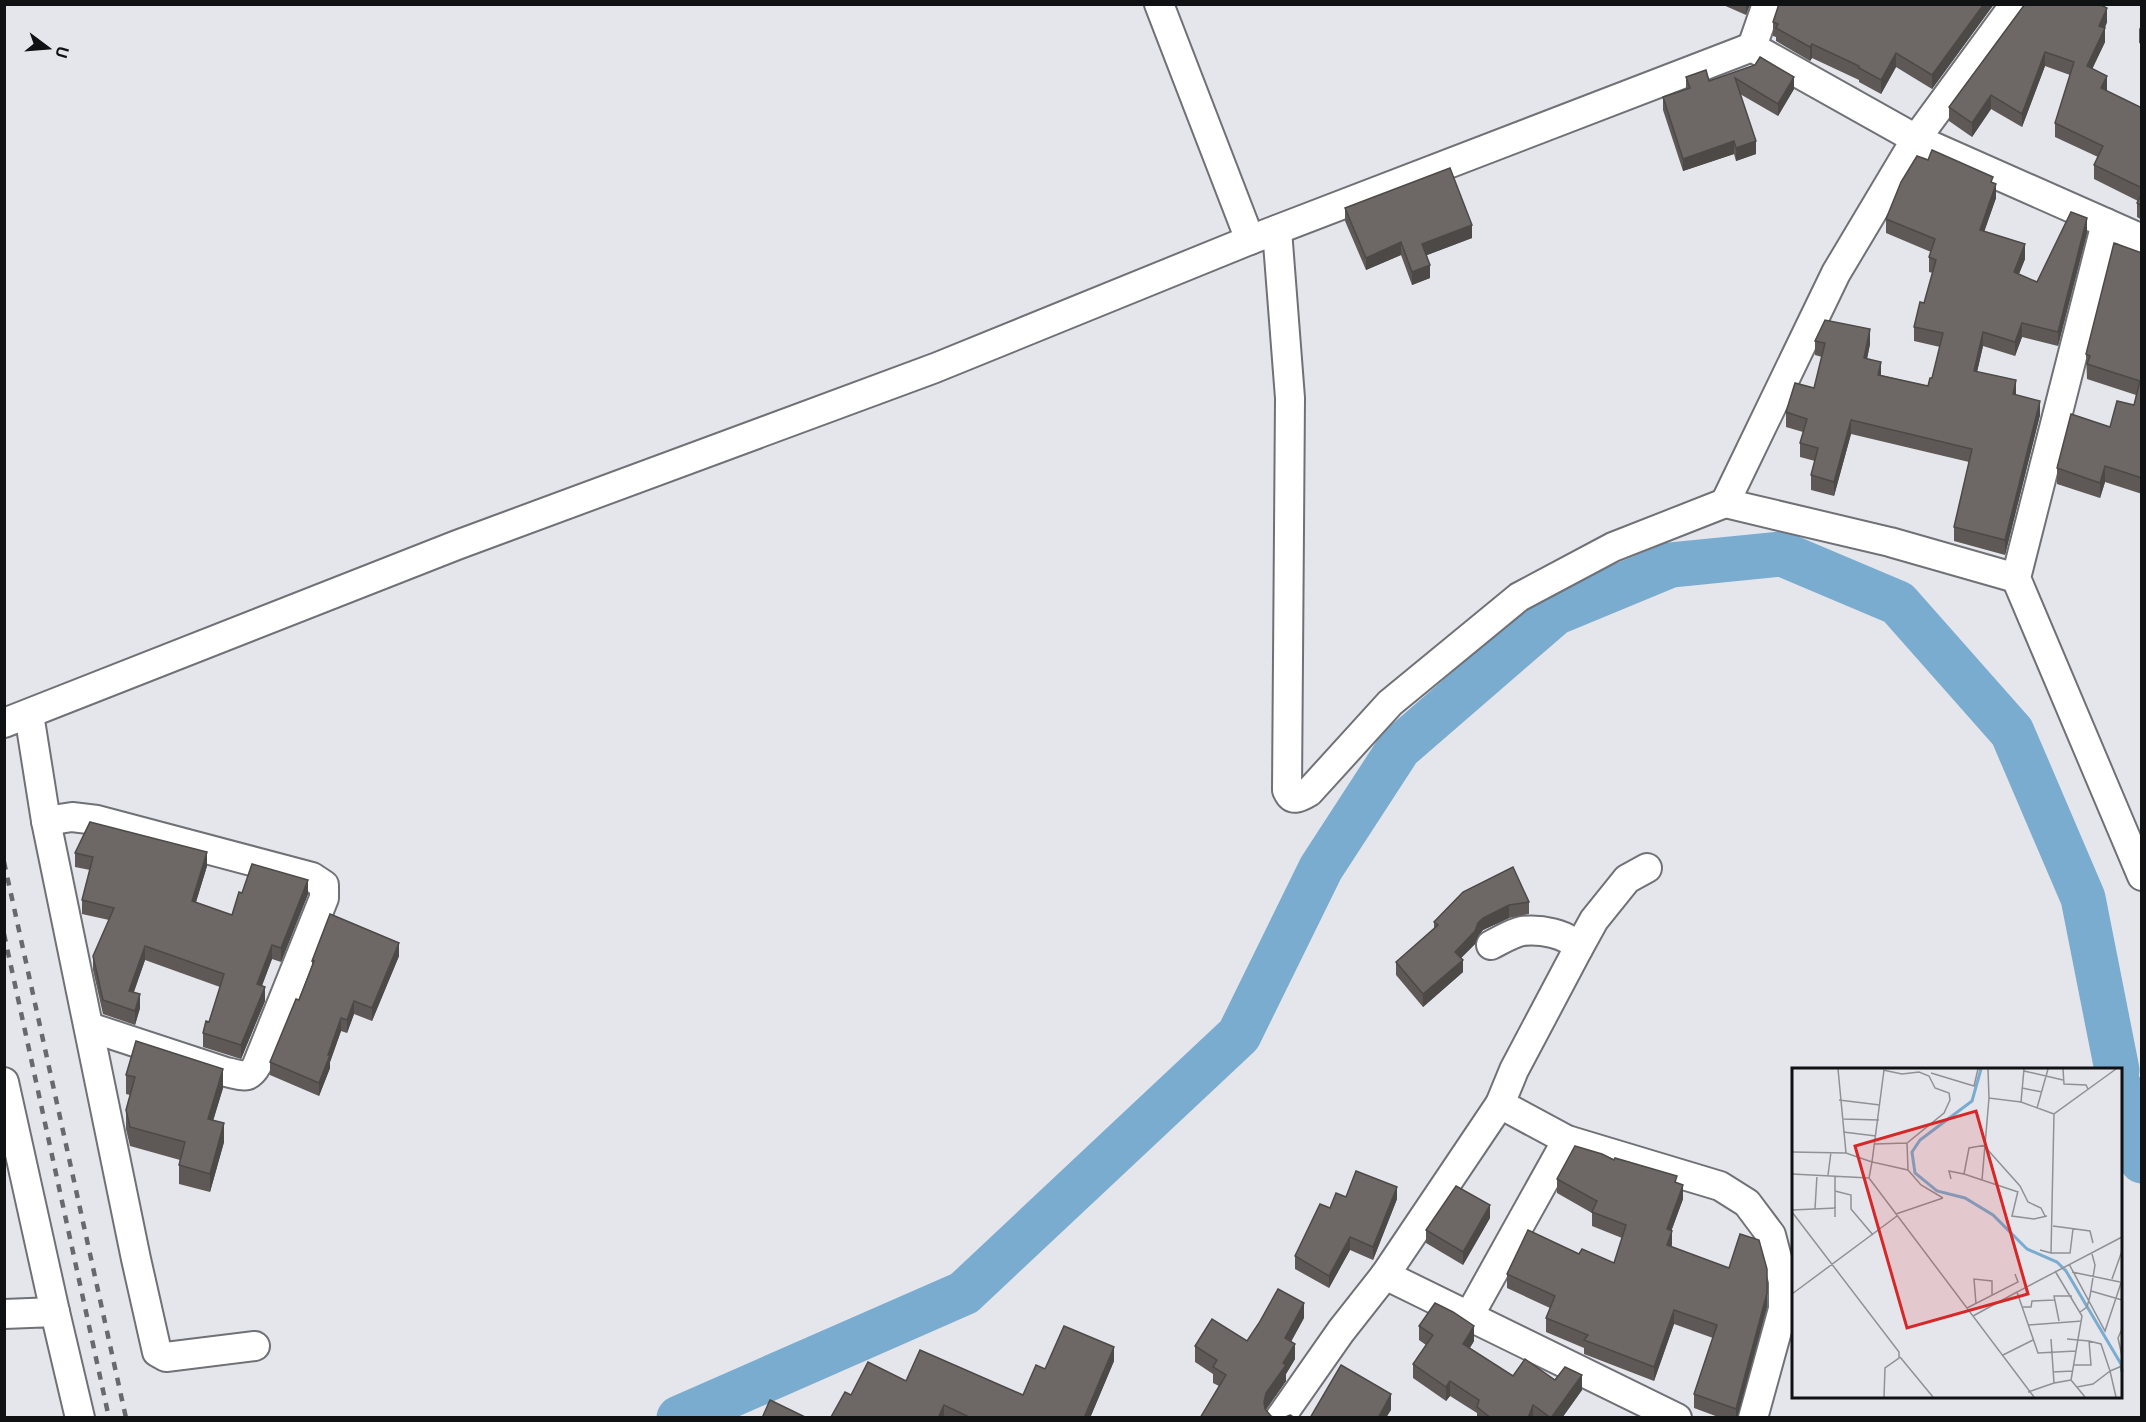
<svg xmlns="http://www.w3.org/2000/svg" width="2146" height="1422" font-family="'Public Sans',sans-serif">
<rect width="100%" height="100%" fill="#e5e6eb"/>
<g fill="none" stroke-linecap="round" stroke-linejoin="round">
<!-- river -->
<g stroke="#7aacd0" stroke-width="45">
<polyline points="2120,1088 2130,1139 2142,1161"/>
<polyline points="679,1418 964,1293 1239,1035 1321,868 1399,748 1555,613 1671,565 1782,554 1898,603 2012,732 2083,898 2117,1070"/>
</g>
<!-- street casing -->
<g stroke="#707176" stroke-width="32">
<g id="street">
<polyline points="1159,4 1250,240"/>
<polyline points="1752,47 1916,139 2015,4"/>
<polyline points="1752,47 1767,4"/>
<polyline points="2106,223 2016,578 2142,876"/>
<path d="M1277,230L1290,398L1287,790C1292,802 1299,798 1309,792L1390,703L1519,597L1613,547L1725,503"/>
<polyline points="2016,578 1890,542 1725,503 1836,273 1916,139 2142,239"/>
<polyline points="29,714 46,821 136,1259 157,1352 166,1357 255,1346"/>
<polyline points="4,723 457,545 935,368 1250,240 1752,47"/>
<path d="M46,821L72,817L97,820L312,877L324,885V898L257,1065C248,1081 242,1075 226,1072L89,1027"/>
<path d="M1491,945C1501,940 1512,933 1522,931C1539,929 1569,933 1578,949L1514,1070L1500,1104L1567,1140L1720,1186L1747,1203L1771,1235L1783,1281V1309L1753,1418"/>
<polyline points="1578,949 1594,920 1627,879 1647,868"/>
<polyline points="4,1082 55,1312"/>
<polyline points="1385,1275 1500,1104"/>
<polyline points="4,1314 55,1312 80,1418"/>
<polyline points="1469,1316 1567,1140"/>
<polyline points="1280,1418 1341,1331 1385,1275 1677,1418"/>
</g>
</g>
<!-- street -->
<use href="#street" stroke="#fff" stroke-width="28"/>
<!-- rail -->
<g stroke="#68696c" stroke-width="4.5" stroke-dasharray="8 8" stroke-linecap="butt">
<polyline points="4,862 126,1418"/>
<polyline points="4,934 109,1418"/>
</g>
</g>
<!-- wall -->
<g fill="#5e5957">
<polygon points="1721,4 1750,4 1746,15"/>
<polygon points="1994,4 1932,89 1896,67 1881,94 1859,82 1859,80 1812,58 1810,61 1776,41 1776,37 1773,36 1773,22"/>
<polygon points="2025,4 2107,22 2105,28 2105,42 2092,69 2107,90 2106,91 2142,108 2142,220 2137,217 2137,203 2138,201 2094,179 2094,165 2098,157 2055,137 2055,123 2070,75 2045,66 2022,127 1991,109 1972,137 1949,121 1949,107"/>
<polygon points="2142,24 2142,44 2139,43 2139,29"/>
<polygon points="1755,65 1794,89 1778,116 1740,94 1756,154 1736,161 1734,154 1683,171 1663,110 1663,97 1686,89 1686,77 1709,81"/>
<polygon points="1993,183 1996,198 1984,231 2025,259 2019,274 2037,282 2087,233 2058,346 2022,337 2015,356 1983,346 1977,372 2016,395 2040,415 2005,555 1954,541 1954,527 1969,462 1851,434 1834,496 1811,490 1811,475 1815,461 1800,457 1800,443 1803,432 1786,427 1786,412 1814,388 1822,357 1815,355 1815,341 1870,344 1867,359 1881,375 1928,386 1932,378 1940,347 1914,341 1914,327 1924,303 1933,273 1929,272 1929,257 1931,252 1886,233 1886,219"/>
<polygon points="1345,208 1472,238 1427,255 1430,278 1412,285 1401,255 1366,270 1345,221"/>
<polygon points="2142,253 2142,494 2105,482 2100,498 2057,484 2057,468 2110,427 2134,405 2136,395 2087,379 2086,354"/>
<polygon points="75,853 207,866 196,902 232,915 242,893 308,894 281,962 272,959 262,986 265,1001 241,1059 203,1047 203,1033 209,1022 220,987 145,960 134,992 140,1008 135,1025 103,1014 93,970 93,956 109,920 82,914 82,900 90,870 75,867"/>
<polygon points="1463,892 1529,902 1529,914 1509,918 1483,930 1478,936 1475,944 1461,958 1463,972 1423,1007 1396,975 1396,962 1434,929 1434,922"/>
<polygon points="399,956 372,1021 354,1014 347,1033 341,1031 330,1062 330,1068 319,1096 270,1075 270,1062 299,1000 312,967 312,961"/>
<polygon points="126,1075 223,1088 213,1120 224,1142 210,1192 179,1184 179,1165 180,1160 130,1146 126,1129 126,1110 130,1095 126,1094"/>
<polygon points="1614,1160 1677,1183 1683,1199 1671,1231 1671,1247 1767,1307 1737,1418 1721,1418 1694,1408 1694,1394 1713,1338 1674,1324 1654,1381 1584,1354 1584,1348 1546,1332 1546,1318 1550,1308 1507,1288 1507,1274 1579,1254 1614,1263 1622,1238 1592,1226 1592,1213 1557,1193 1557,1179"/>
<polygon points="1346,1197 1397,1199 1373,1260 1350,1250 1329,1288 1295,1269 1295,1256 1330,1208"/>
<polygon points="1490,1218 1463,1265 1426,1243 1426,1230"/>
<polygon points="1304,1318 1291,1341 1295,1359 1286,1374 1286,1381 1266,1410 1200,1418 1219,1386 1213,1383 1213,1374 1195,1362 1195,1346 1247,1341"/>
<polygon points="1419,1326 1474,1341 1470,1348 1513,1376 1555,1380 1582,1390 1562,1418 1477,1418 1477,1413 1450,1396 1446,1401 1413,1378 1413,1364 1426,1345 1419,1340"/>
<polygon points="1114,1361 1090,1418 831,1418 851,1395 906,1381 1023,1395 1045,1369"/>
</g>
<!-- shaded-wall -->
<g fill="#4c4947">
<polygon points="1746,4 1750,4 1746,15"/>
<polygon points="1984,4 1994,4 1932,89 1932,75"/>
<polygon points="2107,8 2107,22 2099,40 2099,26"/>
<polygon points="2105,28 2105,42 2087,80 2087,66"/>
<polygon points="1812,44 1812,58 1810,61 1810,47"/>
<polygon points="2045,52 2045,66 2022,127 2022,114"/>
<polygon points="1896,53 1896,67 1881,94 1881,80"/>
<polygon points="2107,76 2107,90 2101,102 2101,88"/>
<polygon points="1794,77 1794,89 1778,116 1778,104"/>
<polygon points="1991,95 1991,109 1972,137 1972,123"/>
<polygon points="1734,141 1734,154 1683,171 1683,159"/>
<polygon points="1756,141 1756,154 1736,161 1736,148"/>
<polygon points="1996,184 1996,198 1980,244 1980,230"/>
<polygon points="2087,218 2087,233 2058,346 2058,332"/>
<polygon points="1472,225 1472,238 1422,257 1422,244"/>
<polygon points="1401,242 1401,255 1366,270 1366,258"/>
<polygon points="2025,244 2025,259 2014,286 2014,272"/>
<polygon points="1430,265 1430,278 1412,285 1412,272"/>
<polygon points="2022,323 2022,337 2015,356 2015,342"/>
<polygon points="1870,329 1870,344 1864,373 1864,358"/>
<polygon points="1983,332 1983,346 1974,385 1974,371"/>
<polygon points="1881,362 1881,377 1878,375"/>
<polygon points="2016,380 2016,395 2013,409 2013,394"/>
<polygon points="2040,401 2040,415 2005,555 2005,540"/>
<polygon points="1851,420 1851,434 1834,496 1834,482"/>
<polygon points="2105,466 2105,482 2100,498 2100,483"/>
<polygon points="207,852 207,866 192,915 192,901"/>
<polygon points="308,880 308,894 281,962 281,948"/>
<polygon points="1509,905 1509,918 1483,930 1478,936 1475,944 1455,964 1455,952 1478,923 1483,918"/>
<polygon points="399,943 399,956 372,1021 372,1008"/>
<polygon points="272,945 272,959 257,998 257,984"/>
<polygon points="145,946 145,960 129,1005 129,991"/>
<polygon points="1463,960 1463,972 1423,1007 1423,994"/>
<polygon points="265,987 265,1001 241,1059 241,1045"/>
<polygon points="140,994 140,1008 135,1025 135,1011"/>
<polygon points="354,1001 354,1014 347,1033 347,1020"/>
<polygon points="341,1018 341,1031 330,1062 330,1068 319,1096 319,1083"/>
<polygon points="223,1069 223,1088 208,1138 208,1119"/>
<polygon points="224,1123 224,1142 210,1192 210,1174"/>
<polygon points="1683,1185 1683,1199 1667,1243 1667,1229"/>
<polygon points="1397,1187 1397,1199 1373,1260 1373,1247"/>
<polygon points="1490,1205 1490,1218 1463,1265 1463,1252"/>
<polygon points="1672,1231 1672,1245 1667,1259 1667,1245"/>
<polygon points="1350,1237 1350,1250 1329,1288 1329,1276"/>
<polygon points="1767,1293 1767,1307 1737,1418 1736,1418 1736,1409"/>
<polygon points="1304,1303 1304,1318 1285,1353 1285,1338"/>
<polygon points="1674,1310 1674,1324 1654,1381 1654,1367"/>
<polygon points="1474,1326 1474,1341 1463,1358 1463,1344"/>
<polygon points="1295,1344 1295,1359 1286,1374 1286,1381 1266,1409 1264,1417 1264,1402 1266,1393"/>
<polygon points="1114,1347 1114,1361 1090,1418 1084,1418"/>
<polygon points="1582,1375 1582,1390 1562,1418 1551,1418"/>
<polygon points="1450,1381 1450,1396 1446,1401 1446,1387"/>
<polygon points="1391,1394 1391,1410 1386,1418 1378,1418"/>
<polygon points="944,1405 944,1418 938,1418"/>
<polygon points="1533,1405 1533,1418 1528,1418"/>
</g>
<!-- building -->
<g fill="#6d6865" stroke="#4c4947" stroke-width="1.5">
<polygon points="1779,4 1984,4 1932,75 1896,53 1881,80 1859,68 1859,66 1812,44 1810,47 1776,28 1778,24 1773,22"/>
<polygon points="2025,4 2099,4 2107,8 2099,26 2105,28 2087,66 2107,76 2101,88 2142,108 2142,188 2094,165 2103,146 2055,123 2074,62 2045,52 2022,114 1991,95 1972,123 1949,107"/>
<polygon points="1760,57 1794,77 1778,104 1735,78 1756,141 1736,148 1734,141 1683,159 1663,97 1690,88 1686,77 1706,70 1709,81 1755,65"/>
<polygon points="1932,150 1993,177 1991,182 1996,184 1980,230 2025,244 2014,272 2037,282 2071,212 2087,218 2058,332 2022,323 2015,342 1983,332 1974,371 2016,380 2013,394 2040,401 2005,540 1954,527 1972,449 1851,420 1834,482 1811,475 1818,448 1800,443 1807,419 1786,412 1795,383 1814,388 1825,343 1815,341 1825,320 1870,329 1864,358 1881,362 1878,375 1928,386 1930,378 1932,378 1943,333 1914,327 1920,302 1924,303 1936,260 1929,257 1935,239 1886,219 1901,182 1917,156 1928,160"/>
<polygon points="1450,168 1472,225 1422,244 1430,265 1412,272 1401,242 1366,258 1345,208"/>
<polygon points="2142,193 2142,206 2137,203"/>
<polygon points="2114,243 2142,253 2142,478 2105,466 2100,483 2057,468 2071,414 2110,427 2117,401 2134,405 2140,381 2087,364 2090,356 2086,354"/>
<polygon points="90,822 207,852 192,901 232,915 239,892 242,893 252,864 308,880 281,948 272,945 257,984 265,987 241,1045 203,1033 206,1021 209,1022 224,974 145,946 129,991 140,994 135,1011 103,1000 93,956 114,908 82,900 93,857 75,853"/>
<polygon points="1513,867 1529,902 1509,905 1483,918 1478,923 1475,931 1455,952 1463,960 1423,994 1396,962 1438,925 1434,922 1463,892"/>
<polygon points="330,914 399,943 372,1008 354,1001 347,1020 341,1018 328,1055 330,1055 319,1083 270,1062 296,999 299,1000 314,961 312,961"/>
<polygon points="136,1041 223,1069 208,1119 224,1123 210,1174 179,1165 185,1142 130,1127 126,1110 135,1077 126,1075"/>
<polygon points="1575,1146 1602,1154 1614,1160 1615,1158 1677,1176 1675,1182 1683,1185 1667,1229 1672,1231 1667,1245 1729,1268 1740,1234 1759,1240 1767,1269 1767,1293 1736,1409 1694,1394 1717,1325 1674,1310 1654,1367 1584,1340 1588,1335 1546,1318 1555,1296 1507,1274 1528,1230 1579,1254 1582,1249 1614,1263 1626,1225 1592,1212 1597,1201 1557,1179"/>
<polygon points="1356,1171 1397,1187 1373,1247 1350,1237 1329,1276 1295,1256 1320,1204 1330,1208 1336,1193 1346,1197"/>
<polygon points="1456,1186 1490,1205 1463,1252 1426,1230"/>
<polygon points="1278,1289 1304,1303 1285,1338 1295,1344 1283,1363 1286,1365 1266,1393 1264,1402 1265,1409 1271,1416 1275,1418 1200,1418 1226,1375 1213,1367 1217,1360 1195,1346 1212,1319 1247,1341 1259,1323"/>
<polygon points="1435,1303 1453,1312 1474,1326 1463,1344 1513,1376 1525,1359 1555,1380 1565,1367 1582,1375 1551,1418 1533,1405 1528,1418 1491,1418 1477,1407 1479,1400 1450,1381 1446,1387 1413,1364 1433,1335 1419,1326"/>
<polygon points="1064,1326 1114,1347 1084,1418 971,1418 944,1405 938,1418 831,1417 845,1392 851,1395 868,1362 906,1381 920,1350 1023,1395 1036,1365 1045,1369"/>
<polygon points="1341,1365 1391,1394 1378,1418 1310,1418"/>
<polygon points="770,1400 807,1418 762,1418"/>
<polygon points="1290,1415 1295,1418 1283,1418"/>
</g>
<!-- overview -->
<g transform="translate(1792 1068)">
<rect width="330" height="330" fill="#e5e6eb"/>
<path fill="none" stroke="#7aacd0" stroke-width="3" d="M189,1L180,33L128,72L120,84L123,105L145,123L173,130L201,147L235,181L265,194L274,203L329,296L330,304"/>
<path fill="none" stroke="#909194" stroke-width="1.5" d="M46,1L54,85M196,1L197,30M271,1L272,16L294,17L296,21M92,2L80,94L116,102L115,75M232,3L271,12M139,5L182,18L186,1M230,20L250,24M47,32L88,37M229,34L232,1M245,40L256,1M50,51L87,52M51,64L84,68M83,76L115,75L152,45L158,32L157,25L143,20L137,8L127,4L110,6L91,2M195,81L228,118L236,134L249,140L253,148M0,84L54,85L80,94L77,110M116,102L129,117L151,130M0,106L77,110M172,106L190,112M36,107L39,84M43,108V149M77,110L242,329M159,111L157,103L172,106L177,80L194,77M43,123L59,127V141L81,167M226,123L220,148L242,151L255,148M226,124L190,112L197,30L229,34L262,46M23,141L25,107M0,142L44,140M0,144L107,284V290L93,300L92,329M104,146L151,130M261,158L298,163L301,175M248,182L259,185L262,46L324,1M259,185H278L281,161M277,196L313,263L330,212M263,203L290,248L279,312L293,329M280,204L328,214M320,211L330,183M299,223L330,232M0,226L105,148M184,236L182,211L200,213V228M231,239H239L240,233L262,232M175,240L226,214L223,206M288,244L295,239L298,228L303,197L300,186M181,248L225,224M267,253L262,228H280M237,257L290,253M330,261L326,270L330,288M259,271L262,315L279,312M275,271L297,273L299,297H282M284,283L246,285L225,224L330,169M211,287L241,272M108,289L141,329M261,304L281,303M285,319L301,316L318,303L309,276L297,273M236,324L262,315M324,329L318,303L330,298"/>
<path fill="#d62828" fill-opacity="0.15" stroke="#d62828" stroke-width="3" d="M184,43L236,226L115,260L63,78Z"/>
<rect width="330" height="330" fill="none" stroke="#101112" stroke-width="3"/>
</g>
<!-- border -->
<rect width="2146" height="1422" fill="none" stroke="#101112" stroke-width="12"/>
<!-- north arrow -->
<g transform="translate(48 48) rotate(106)" stroke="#e5e6eb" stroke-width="4.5" paint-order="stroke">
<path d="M0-4.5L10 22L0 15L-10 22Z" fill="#101112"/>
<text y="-9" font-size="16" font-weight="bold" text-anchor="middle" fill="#101112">U</text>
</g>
</svg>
